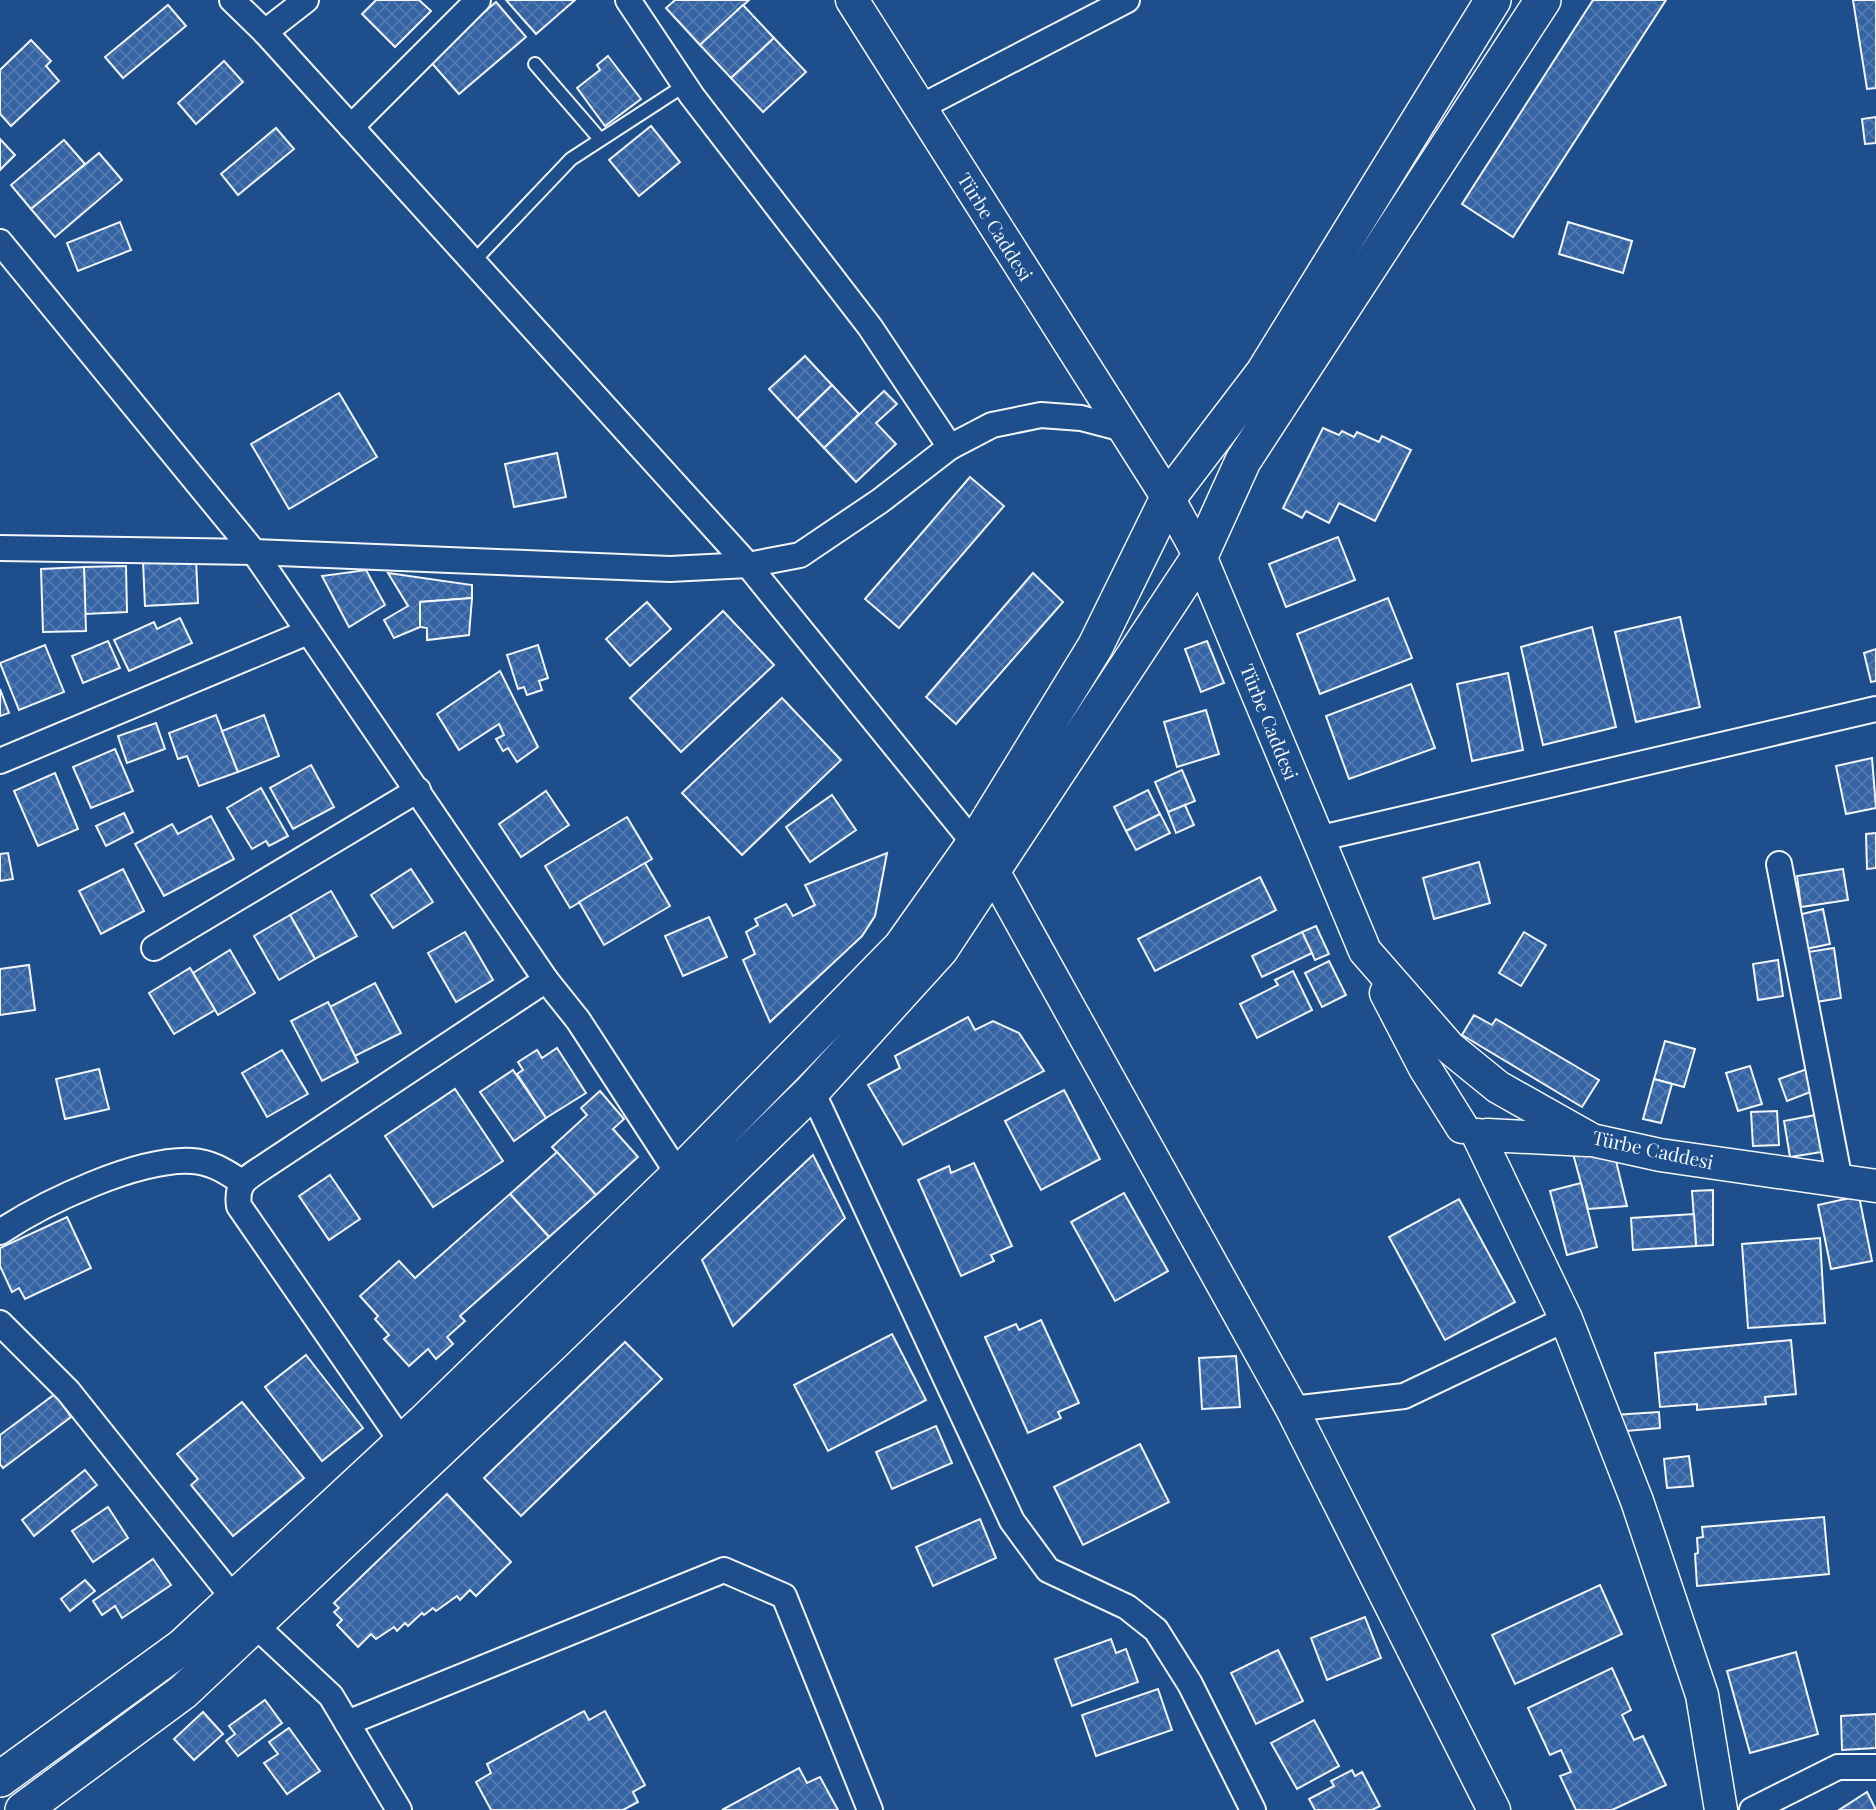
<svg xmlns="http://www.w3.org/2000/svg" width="1876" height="1810" font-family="'Playfair Display',serif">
<defs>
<pattern id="building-cross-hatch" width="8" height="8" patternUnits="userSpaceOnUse" patternTransform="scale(1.75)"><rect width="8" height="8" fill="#3563a3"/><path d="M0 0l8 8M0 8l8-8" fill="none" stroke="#537ab1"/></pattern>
</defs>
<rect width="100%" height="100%" fill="#1f4e8c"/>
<!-- building -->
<g fill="url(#building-cross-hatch)" stroke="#f2f6ff" stroke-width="2">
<polygon points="376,0 419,0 431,11 395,47 362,14"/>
<polygon points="506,0 575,0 536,34"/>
<polygon points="675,0 749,0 700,45 666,8"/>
<polygon points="1593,0 1666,0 1513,237 1462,204"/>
<polygon points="1853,0 1876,0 1876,88 1867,89"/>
<polygon points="496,2 526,37 459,94 429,60"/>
<polygon points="168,5 186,26 123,78 105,57"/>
<polygon points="743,5 774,38 731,78 700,45"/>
<polygon points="774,38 806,72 763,112 731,78"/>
<polygon points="31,40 51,61 46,66 59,81 11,126 0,114 0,70"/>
<polygon points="608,56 641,99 605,126 577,88 600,70 597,65"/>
<polygon points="224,61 243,82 196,124 178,103"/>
<polygon points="1876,117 1876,143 1865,144 1862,119"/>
<polygon points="651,126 680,162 639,196 609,160"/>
<polygon points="276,128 294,149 238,195 221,174"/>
<polygon points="0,139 15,155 0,170"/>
<polygon points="64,140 85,164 31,209 11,185"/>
<polygon points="99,153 122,180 55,237 31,209"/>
<polygon points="120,222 131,250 78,271 67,243"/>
<polygon points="1568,222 1632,241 1623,273 1559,254"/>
<polygon points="805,356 832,385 797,419 769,389"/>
<polygon points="832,385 859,414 824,448 797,419"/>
<polygon points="884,391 897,404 876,423 896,444 856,482 824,448"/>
<polygon points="339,393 377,457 289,509 251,444"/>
<polygon points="1323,428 1339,435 1342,431 1354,437 1357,432 1379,442 1382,436 1411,450 1375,521 1339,503 1329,523 1306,511 1302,518 1283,508"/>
<polygon points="557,453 566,497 514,507 505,464"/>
<polygon points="970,477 1004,506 899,628 865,599"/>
<polygon points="1338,537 1355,580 1286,607 1269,564"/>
<polygon points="196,559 198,603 145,606 143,562"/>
<polygon points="126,566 127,612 85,614 84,567"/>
<polygon points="84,567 86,631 43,632 41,569"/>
<polygon points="366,570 385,605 349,627 322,576"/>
<polygon points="388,573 472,585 472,598 420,602 420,627 394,638 384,620 408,606"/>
<polygon points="1033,573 1063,602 956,724 926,697"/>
<polygon points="472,598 469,635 427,640 427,628 420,627 420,602"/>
<polygon points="1388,598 1412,658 1320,694 1297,634"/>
<polygon points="647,602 671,629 630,666 606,639"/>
<polygon points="723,611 774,665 681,752 630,698"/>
<polygon points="1680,617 1700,707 1636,722 1615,632"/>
<polygon points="180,618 192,643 129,671 114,640 154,622 157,629"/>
<polygon points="1592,627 1616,727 1543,745 1521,647"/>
<polygon points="108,641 120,668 83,683 72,656"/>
<polygon points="1207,641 1224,683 1201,692 1185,649"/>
<polygon points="45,645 64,692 19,710 0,663"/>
<polygon points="538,645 548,678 539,681 542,690 527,695 524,687 518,689 507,655"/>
<polygon points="1876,649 1876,681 1871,682 1864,653"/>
<polygon points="500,671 538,747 517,762 508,748 503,751 496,739 504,735 499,724 459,750 437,714"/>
<polygon points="1508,673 1523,750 1472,761 1457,684"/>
<polygon points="1411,684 1435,748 1349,779 1326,716"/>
<polygon points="0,689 9,713 0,716"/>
<polygon points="782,698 841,760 742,855 682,793"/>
<polygon points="1206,710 1219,754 1177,767 1164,722"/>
<polygon points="216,715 238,772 199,786 187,756 178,759 169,733"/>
<polygon points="264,715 279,756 238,772 222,731"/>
<polygon points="156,723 165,749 127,763 118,736"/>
<polygon points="115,749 133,791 91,808 73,767"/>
<polygon points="1872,758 1876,808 1846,814 1836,766"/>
<polygon points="311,765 334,807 293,829 270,788"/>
<polygon points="1182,770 1195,801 1168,812 1155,782"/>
<polygon points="55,773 78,829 38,846 14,791"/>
<polygon points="261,788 288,836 269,846 266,841 252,849 227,808"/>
<polygon points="1148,790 1160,814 1126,831 1114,807"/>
<polygon points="546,791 569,825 521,857 499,824"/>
<polygon points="832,795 856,830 810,862 786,827"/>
<polygon points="1185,805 1194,825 1176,833 1168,812"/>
<polygon points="124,813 133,832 106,846 96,826"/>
<polygon points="1160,814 1170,833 1136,850 1126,831"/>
<polygon points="211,816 234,859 164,896 135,844 172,824 178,834"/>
<polygon points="627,817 652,859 570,908 545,866"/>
<polygon points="1876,833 1876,868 1867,869 1866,834"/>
<polygon points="8,853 13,879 0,881 0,854"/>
<polygon points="887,853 875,916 862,936 770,1022 743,960 755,954 746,932 758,925 755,919 786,904 793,916 815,905 805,885"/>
<polygon points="1479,862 1490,903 1434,919 1423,878"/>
<polygon points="645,863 670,906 604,945 579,902"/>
<polygon points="123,869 144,911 101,934 79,891"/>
<polygon points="411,869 433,902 393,928 371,895"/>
<polygon points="1843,869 1848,900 1801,907 1797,876"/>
<polygon points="1260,877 1276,910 1155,971 1138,939"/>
<polygon points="331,891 357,936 315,959 290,915"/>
<polygon points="1823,909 1830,944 1806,949 1798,915"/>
<polygon points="290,915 315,959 279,980 254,936"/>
<polygon points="709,917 727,957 683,976 665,936"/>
<polygon points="1316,926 1329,954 1315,960 1302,932"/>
<polygon points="465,932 493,980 456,1002 428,953"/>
<polygon points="1302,932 1312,953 1262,977 1252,956"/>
<polygon points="1524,932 1546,945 1521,986 1499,973"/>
<polygon points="1834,948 1841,998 1816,1002 1808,952"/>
<polygon points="230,950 255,993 218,1015 193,973"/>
<polygon points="1778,960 1783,996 1758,1000 1753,964"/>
<polygon points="1329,961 1346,995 1322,1007 1305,973"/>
<polygon points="29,965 35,1010 0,1015 0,969"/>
<polygon points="190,968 215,1010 174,1034 149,993"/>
<polygon points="1293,971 1312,1010 1257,1038 1240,1004 1278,985 1275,980"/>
<polygon points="375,983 401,1033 355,1056 330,1007"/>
<polygon points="328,1002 358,1062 322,1081 291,1021"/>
<polygon points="1474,1015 1492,1025 1496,1019 1599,1080 1582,1107 1462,1035"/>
<polygon points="968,1017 975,1030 993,1021 1019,1033 1044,1071 903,1145 868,1085 900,1068 895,1056"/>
<polygon points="1665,1041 1695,1049 1684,1087 1654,1079"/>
<polygon points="557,1048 586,1093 546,1118 517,1074 523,1070 518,1062 537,1050 542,1058"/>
<polygon points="282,1050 308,1094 267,1117 242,1073"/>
<polygon points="1750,1066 1762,1104 1738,1111 1726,1073"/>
<polygon points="99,1069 109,1109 65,1119 56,1079"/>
<polygon points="1807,1069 1816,1090 1787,1101 1779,1079"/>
<polygon points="513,1070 546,1118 514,1141 480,1092"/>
<polygon points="1654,1079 1672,1084 1661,1123 1643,1119"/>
<polygon points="455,1089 503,1161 433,1207 385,1136"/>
<polygon points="1064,1090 1100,1159 1041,1190 1005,1121"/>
<polygon points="600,1091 624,1119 613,1129 638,1157 596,1195 552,1147 587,1115 581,1108"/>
<polygon points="1777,1111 1779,1145 1753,1146 1751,1112"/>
<polygon points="1821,1114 1828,1151 1790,1157 1784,1121"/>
<polygon points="1572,1150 1615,1157 1627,1206 1588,1209"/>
<polygon points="557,1152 596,1195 549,1237 510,1194"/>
<polygon points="813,1155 845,1218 733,1326 702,1260"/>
<polygon points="974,1163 1012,1246 991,1255 994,1261 961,1276 918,1180 949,1166 951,1173"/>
<polygon points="330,1175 360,1219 329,1240 299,1196"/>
<polygon points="1581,1183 1597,1247 1567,1255 1550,1191"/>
<polygon points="1713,1190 1713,1245 1696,1246 1692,1191"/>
<polygon points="1124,1193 1168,1271 1115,1301 1071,1222"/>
<polygon points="510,1194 549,1237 460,1316 465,1321 447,1337 453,1344 436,1359 428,1349 409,1366 384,1339 389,1335 375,1319 378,1316 360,1296 399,1261 415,1278"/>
<polygon points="1859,1196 1872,1261 1831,1269 1818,1205"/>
<polygon points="1459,1199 1515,1302 1445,1340 1389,1237"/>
<polygon points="1694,1214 1696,1246 1633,1250 1631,1218"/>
<polygon points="67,1217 91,1268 25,1299 19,1288 12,1292 0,1266 0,1248"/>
<polygon points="1820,1238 1825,1323 1748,1328 1742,1244"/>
<polygon points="1041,1320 1079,1403 1058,1412 1061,1418 1028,1433 985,1337 1016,1324 1019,1330"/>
<polygon points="892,1334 926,1400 828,1451 794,1385"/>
<polygon points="1791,1340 1796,1394 1765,1397 1766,1404 1697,1410 1697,1404 1660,1407 1655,1353"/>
<polygon points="625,1342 662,1379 521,1516 484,1478"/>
<polygon points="306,1355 363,1428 322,1461 265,1387"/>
<polygon points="1236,1356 1240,1407 1202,1409 1199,1358"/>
<polygon points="55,1394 71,1417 3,1468 0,1464 0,1435"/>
<polygon points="242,1402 304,1478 233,1536 191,1485 198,1479 177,1454"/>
<polygon points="1659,1412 1660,1428 1615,1432 1614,1415"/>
<polygon points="936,1426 952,1463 892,1489 876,1452"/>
<polygon points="1140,1444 1169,1502 1083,1545 1054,1487"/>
<polygon points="1689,1456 1693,1486 1667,1488 1664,1459"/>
<polygon points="85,1470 97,1485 34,1536 22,1520"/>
<polygon points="447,1494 511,1562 476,1596 470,1590 460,1600 457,1596 436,1611 433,1608 424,1615 422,1613 408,1626 405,1623 397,1631 394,1627 376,1639 371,1634 358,1647 337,1625 342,1620 334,1612 339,1608 334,1603"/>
<polygon points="108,1507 128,1538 93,1562 72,1531"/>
<polygon points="1824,1517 1829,1574 1697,1586 1695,1554 1698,1553 1697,1538 1703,1537 1702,1527"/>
<polygon points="980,1519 996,1558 933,1586 916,1547"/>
<polygon points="153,1559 171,1585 122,1618 115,1606 102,1615 93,1601"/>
<polygon points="85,1580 95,1591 70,1611 61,1599"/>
<polygon points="1600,1585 1622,1634 1515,1684 1492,1635"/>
<polygon points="1365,1617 1381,1658 1327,1680 1311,1638"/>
<polygon points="1111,1639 1116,1653 1126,1649 1138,1682 1072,1706 1055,1659"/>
<polygon points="1278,1650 1303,1701 1256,1724 1231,1673"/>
<polygon points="1796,1652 1818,1734 1750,1753 1727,1671"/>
<polygon points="1612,1668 1631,1710 1622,1715 1634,1740 1643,1736 1666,1785 1612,1810 1576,1810 1560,1776 1571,1772 1561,1750 1550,1755 1528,1708"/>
<polygon points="1158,1689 1172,1730 1096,1756 1082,1715"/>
<polygon points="265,1700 282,1723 238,1756 226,1741 235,1734 229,1726"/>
<polygon points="584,1711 589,1720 605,1711 645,1785 633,1792 638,1802 623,1810 491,1810 476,1782 491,1773 487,1764"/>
<polygon points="203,1712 223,1734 194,1760 174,1739"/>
<polygon points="1876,1714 1876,1748 1842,1750 1841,1716"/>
<polygon points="1314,1720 1339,1766 1297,1789 1271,1743"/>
<polygon points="289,1728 320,1771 287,1794 264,1763 278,1754 269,1742"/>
<polygon points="799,1768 807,1783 820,1777 838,1810 722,1810"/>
<polygon points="1352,1770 1355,1776 1362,1772 1380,1806 1372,1810 1315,1810 1309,1799 1334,1786 1331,1781"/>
<polygon points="1867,1792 1876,1810 1839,1810"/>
</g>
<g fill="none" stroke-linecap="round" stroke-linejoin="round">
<!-- service casing -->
<g stroke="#f2f6ff" stroke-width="16">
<g id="service">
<polyline points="535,64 599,138"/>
<polyline points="473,262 571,159 685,85"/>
</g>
</g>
<!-- minor casing -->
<g stroke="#f2f6ff" stroke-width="28">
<g id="minor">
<polyline points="232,0 265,32 748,565 982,853"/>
<polyline points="628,0 692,96 870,327 950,447"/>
<polyline points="265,32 306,0"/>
<polyline points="919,108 1127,0"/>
<polyline points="351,127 478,0"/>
<polyline points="0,242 254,552 546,980 578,1020 686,1186"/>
<polyline points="0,548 254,552 670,569 748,565 800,555 880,501 950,447 992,425 1041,415 1081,418 1123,429"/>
<polyline points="0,761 308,632"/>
<polyline points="1317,839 1876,709"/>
<polyline points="1779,864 1840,1181"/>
<polyline points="154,948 418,790"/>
<polyline points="812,1091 1012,1521 1048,1570 1127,1607 1156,1630 1190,1684 1253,1810"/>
<path d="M0,1232C45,1202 138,1158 192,1161C212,1162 226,1172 242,1182"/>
<polyline points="0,1323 68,1391 255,1625 331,1696 399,1810"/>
<polyline points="1292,1409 1404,1396 1566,1319"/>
<path d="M402,1442L239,1206C236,1184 245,1179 262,1168L546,980"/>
<polyline points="347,1723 724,1570 784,1596 870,1810"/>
<polyline points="1752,1810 1838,1767 1876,1767"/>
</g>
</g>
<!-- tertiary casing -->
<g stroke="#f2f6ff" stroke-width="35">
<g id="tertiary">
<polyline points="852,0 1168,498 1200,556 1365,951 1450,1048 1498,1087 1592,1140 1660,1155 1876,1186"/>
<polyline points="993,871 1292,1409 1494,1810"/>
<polyline points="1386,993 1425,1068 1462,1127"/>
<polyline points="1478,1135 1566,1319 1637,1501 1702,1695 1721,1810"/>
<polyline points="1487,1135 1587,1140"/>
</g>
</g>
<!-- secondary casing -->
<g stroke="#f2f6ff" stroke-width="38">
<g id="secondary">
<polyline points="0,1779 182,1647 424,1422 680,1173 901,947 976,841 1095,647 1168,498 1264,372 1493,0"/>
<polyline points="23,1810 183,1692 554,1342 812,1091 940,950 1200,556 1243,461 1543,0"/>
</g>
</g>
<!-- service -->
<use href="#service" stroke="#1f4e8c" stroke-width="12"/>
<!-- minor -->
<use href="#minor" stroke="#1f4e8c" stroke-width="24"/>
<!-- tertiary -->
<use href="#tertiary" stroke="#1f4e8c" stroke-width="32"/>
<!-- secondary -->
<use href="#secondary" stroke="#1f4e8c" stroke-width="35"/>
</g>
<g text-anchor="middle" stroke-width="5" stroke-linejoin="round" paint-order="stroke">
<!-- street labels -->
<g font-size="19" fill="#f2f6ff" stroke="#1f4e8c">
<text transform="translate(995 227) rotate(58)" y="7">Türbe Caddesi</text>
<text transform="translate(1269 722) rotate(68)" y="7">Türbe Caddesi</text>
<text transform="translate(1653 1150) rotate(12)" y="7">Türbe Caddesi</text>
</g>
</g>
</svg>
